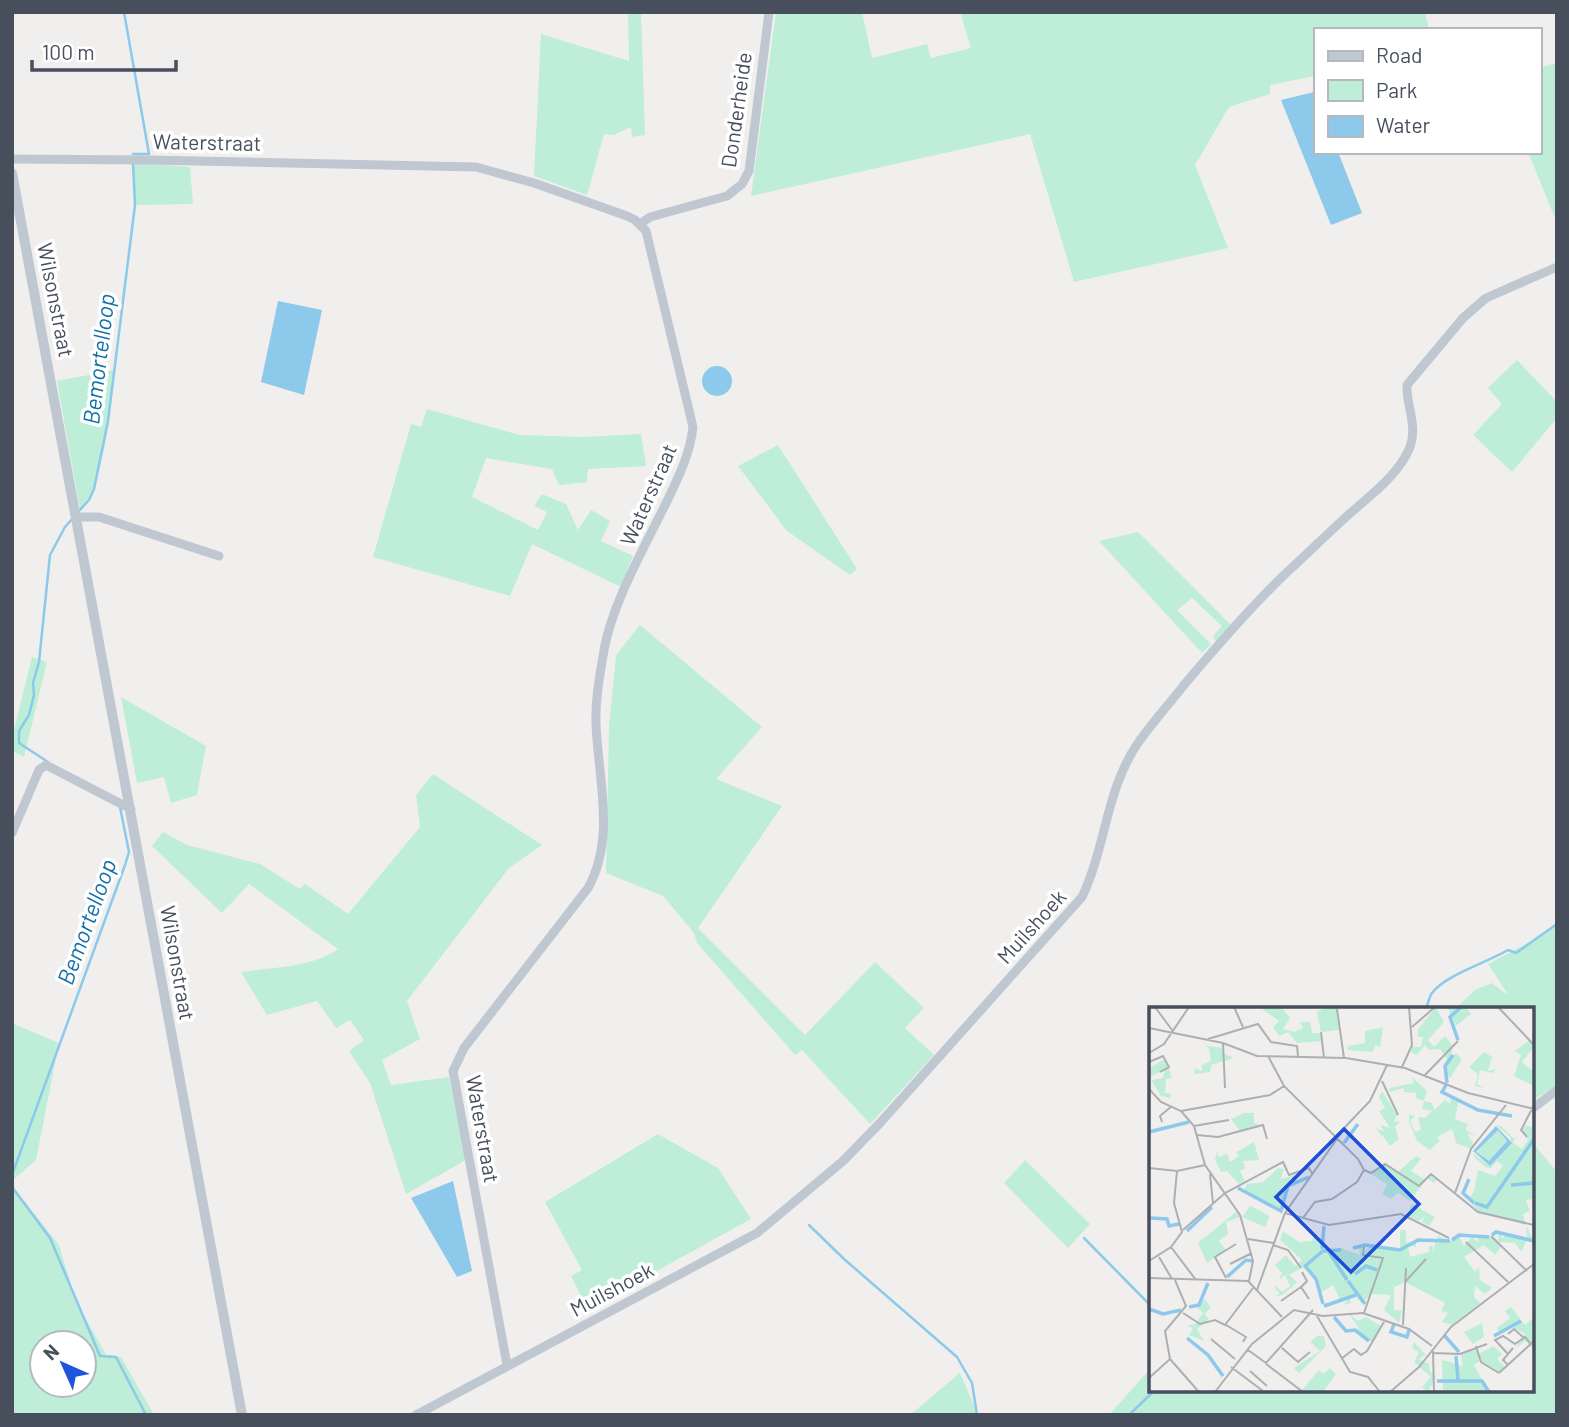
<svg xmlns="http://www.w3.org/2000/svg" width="1569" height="1427" font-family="Barlow,sans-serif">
<rect width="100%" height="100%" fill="#f1efee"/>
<!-- green -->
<g fill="#beeed7" fill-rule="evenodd">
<polygon points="628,12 641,12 645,135 632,137 631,127 614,135 604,134 587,195 534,176 541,34 629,61"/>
<polygon points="776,12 862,12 872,58 927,44 931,58 971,48 960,12 1425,12 1429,30 1315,30 1315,76 1270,85 1270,94 1229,107 1195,165 1228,248 1074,282 1030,134 751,196"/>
<polygon points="1557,63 1557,223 1528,152 1539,152 1539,68"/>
<polygon points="133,163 190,167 193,204 135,205"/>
<polygon points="1517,360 1557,402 1557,418 1512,472 1473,435 1502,404 1488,388"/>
<path d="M115,370C110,408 105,483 80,510L57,381Z"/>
<polygon points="427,409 520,435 583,437 641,434 646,466 588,469 587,482 559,485 552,469 486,458 472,497 538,530 547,512 534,506 542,494 566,504 578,530 591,510 610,521 601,541 633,556 621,587 532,544 510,596 373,557 411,424 421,427"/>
<polygon points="778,445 857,569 850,575 787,531 738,466"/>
<polygon points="1138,532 1231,625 1216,641 1213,636 1222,626 1192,598 1177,610 1211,644 1202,653 1099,541"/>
<polygon points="640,625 762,727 716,779 782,806 698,928 805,1035 875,962 924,1008 905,1028 934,1055 870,1124 802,1050 795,1055 697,943 694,933 663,896 606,873 609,727 616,655"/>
<polygon points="32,657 47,662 24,757 12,751 12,738"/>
<polygon points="121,697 206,746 197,795 171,803 164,777 137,783"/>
<path d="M433,774L542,845L509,868L407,1001L420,1039L382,1060L391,1085L449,1077L466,1160L406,1194L370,1083L349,1051L364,1040L350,1020L336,1028L317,1001L267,1015L241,972C272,967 312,968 338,949L249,884L222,913L152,846L163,832L187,845L260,864L300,889L305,884L348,914L420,827L416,795Z"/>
<polygon points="1557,922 1557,1085 1532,1101 1532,1009 1455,1009 1475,990 1492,983 1509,996 1488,964 1543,935"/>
<polygon points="12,1023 59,1043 36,1160 12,1181"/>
<polygon points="658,1134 718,1168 751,1219 588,1309 571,1276 582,1270 545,1202"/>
<polygon points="1532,1142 1557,1172 1557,1415 1109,1415 1151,1368 1151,1390 1532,1390"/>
<polygon points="1025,1160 1090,1224 1068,1248 1004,1183"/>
<path d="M12,1185L59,1245L76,1301L106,1355L121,1357L154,1415H12ZM42,1343H84V1385H42Z"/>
<polygon points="960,1373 978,1415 910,1415"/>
</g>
<!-- water -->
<g fill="#8cc9ea">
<polygon points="1314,92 1315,152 1338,152 1362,213 1331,225 1281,100"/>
<polygon points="278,301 322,310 304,395 261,382"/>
<circle cx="717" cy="381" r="15"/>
<polygon points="453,1181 472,1271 457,1277 411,1198"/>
</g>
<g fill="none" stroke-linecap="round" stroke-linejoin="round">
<!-- stream -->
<g stroke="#8cc9ea" stroke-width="2.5">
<polyline points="124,12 149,154 133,154"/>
<polyline points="78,512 89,500 94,489 108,421 135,205 133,163"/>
<polyline points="48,762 19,743 19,731 29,715 34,695 33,683 39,662 50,555 65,527 72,519"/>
<path d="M1426,1009C1428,1004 1429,997 1432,993C1445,975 1488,962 1508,950L1516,953L1557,924"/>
<polyline points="12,1175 125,865 129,852 120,807"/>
<polyline points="12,1187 50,1238 100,1356 116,1357 146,1415"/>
<polyline points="809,1225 844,1259 957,1357 972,1383 977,1415"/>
<polyline points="1084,1238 1151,1306"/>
<polyline points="1129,1415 1155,1390"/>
</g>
<!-- minor -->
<g stroke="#bfc7d0" stroke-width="9">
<path d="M12,159L149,160L476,167L534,183L627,216L635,220L646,231L693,427C690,453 680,474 669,497C647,543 613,600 604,650C600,675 595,699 596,724C598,778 616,838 588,888L464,1048L453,1071L507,1365"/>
<polyline points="640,224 650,217 727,196 742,184 749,171 769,12"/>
<polyline points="76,517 99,517 219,556"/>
<polyline points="12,833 39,770 46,765 131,809"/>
<polyline points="1532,1109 1557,1090"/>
<path d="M416,1415L757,1233L843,1161L880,1123L1082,897C1106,847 1106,789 1138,743C1152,723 1169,704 1184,685C1216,647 1249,609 1284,575C1305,556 1325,536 1346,517C1368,497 1399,475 1410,447C1418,425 1406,406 1407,385L1463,318L1486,298L1557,267"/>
</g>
<!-- tertiary -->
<polyline stroke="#bfc7d0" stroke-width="10" points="12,173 242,1415"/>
</g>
<g text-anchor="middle" stroke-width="7" stroke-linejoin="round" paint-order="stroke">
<!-- street labels -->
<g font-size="21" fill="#474f5c" stroke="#fff">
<text transform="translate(737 110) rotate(-82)" y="7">Donderheide</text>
<text transform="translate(207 143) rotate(1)" y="7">Waterstraat</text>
<text transform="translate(55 300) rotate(79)" y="7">Wilsonstraat</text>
<text transform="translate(649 495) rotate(-66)" y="7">Waterstraat</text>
<text transform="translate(1032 927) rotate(-48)" y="7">Muilshoek</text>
<text transform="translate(177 963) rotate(80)" y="7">Wilsonstraat</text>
<text transform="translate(482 1129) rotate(80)" y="7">Waterstraat</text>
<text transform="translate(612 1290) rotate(-28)" y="7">Muilshoek</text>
</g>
<!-- water labels -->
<g font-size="23" font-style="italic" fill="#0f71a6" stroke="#fff">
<text transform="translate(99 359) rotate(-83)" y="8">Bemortelloop</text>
<text transform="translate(87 922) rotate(-70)" y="8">Bemortelloop</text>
</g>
</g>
<!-- overview -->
<g transform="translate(1149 1007)">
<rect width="385" height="385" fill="#f1efee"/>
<path d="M132,0L141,11L134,22L145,25L154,21L151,15H161L163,26H172L173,34L148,36L139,25L130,29L124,20L130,14L112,1ZM177,0H188L190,23L172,25L168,5ZM287,0L295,15L279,33L285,40L296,29L304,39L302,50L307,46L313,52L301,71L296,66L299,54L291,42L280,43L276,38L268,48L262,45L263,40H272L274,30H269V22ZM298,0H317L322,7L307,19ZM234,20L231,40L226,38L224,45L199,43V39L216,36V24ZM381,33L385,40L373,55L385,65V79L365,69L372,48L366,44ZM55,38L73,41L74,46L85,51L62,58L61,65L46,67L45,61L53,64V58L62,54L60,41ZM335,45L343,50L339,64L348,62L343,66L331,63L328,77L335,81L326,79L329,67L320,60ZM16,52L23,71L17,72L16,86H21L22,91L12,89L2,73L14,71L16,63L0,70V61ZM262,69L278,84L275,94L283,96L285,103L296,93L301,97L302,88L310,92L306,112L319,117L317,123L327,129L318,126L325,138L322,142L307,136L303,122L288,130L291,134L281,143L268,134L260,115V107L266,109L261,114L266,125L272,123L269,110L276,111L283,104L273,102L275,94L267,91V86L255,85V81L241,85L240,81L265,76ZM233,84L248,108L245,115L251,114L246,120L250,132L241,139L233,128L225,134L232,128L227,121L235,124L231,118L241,121L230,104L236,101L230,90ZM95,106H105V116L112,118L91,124L82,112ZM346,117L353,120L365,132L369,127L364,136L373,142L379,133L373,123L376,118L385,121V192L377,193L381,204L374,207L377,218L330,205L314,186L320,171L316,186L321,190L325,184L329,163L346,169L354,159L348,154L342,161L336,160L326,151L323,146L341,159L362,137L361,130ZM348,122L358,134L339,155L327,146ZM105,135L110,153L94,154L96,162L91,164L96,174L90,177L78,164L72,165L66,152L69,142V150L78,147L81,155L90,149L87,145ZM267,149L272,152L262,164L275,172L280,167L288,173L285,176L278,171L261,194L249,186L242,192L233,187L238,177L222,167L235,157L249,165ZM129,161L135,162L132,172L146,168L148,175L139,179L133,205L86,181L95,184L98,177L114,175ZM263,197L286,210L280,219L273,215L276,209L270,214L258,209ZM101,199L121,209L116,220L93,210ZM88,204L91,210L77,215L79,227L70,234L77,243L58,256L49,236ZM377,219L385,234L378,231L373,245L366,236L349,235L350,225L354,232L356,227L378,231ZM251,223H257V236L271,232L283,233L267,235V240L259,238L261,250L280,245V239H284L283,246L289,229L301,234L310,229L315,239L323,230L330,236L328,230H342L352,240L346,248L335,238L315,250L326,265L330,260L331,273L343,281L336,287L326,279L325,290L331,296L303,318L293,315L299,306L292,304L296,296L256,275L245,280V303L253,304L250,316L235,303L242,288L223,287L212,296L206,288L200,290L202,296L194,298L199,293H191L184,278L171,286L168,272L156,259L140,268L148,275L142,281L133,288L127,289L131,286L126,282V278L133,285L141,279L136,268L130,273L133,266L126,258L137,248L146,259L153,253L131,233L134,224L150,235L163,234L165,228L176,233L175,243L192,241L211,248L210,241L213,239L214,246L220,239L251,243ZM56,292L62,301L55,307L60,312L48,322L55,334L40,328L44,321L38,319L46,317L54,306L47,300ZM362,300L376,318L385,310V342L376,334L366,342L376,327L364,320L351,326L348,321L361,311L356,304ZM199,306L209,314L217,310L233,320L224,336L206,323L210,321ZM333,316L335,330L324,337L315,325ZM168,329H175L177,339L150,366L145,361L171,344L161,335ZM265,335L277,348L270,352L280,357L281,365L287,369L279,385L273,380L282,370L265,355L270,345L263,341ZM344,339L353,347L348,352L356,360L350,365L333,354L330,347ZM327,342L331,354L325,358L340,385H294L293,353L314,359L312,347ZM181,361L187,367L174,385L153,383L170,363L174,367Z" fill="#beeed7"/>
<path d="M347,119L363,136L341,159L324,144ZM349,123L358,134L340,154L327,145Z" fill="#8cc9ea" fill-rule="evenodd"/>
<path fill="none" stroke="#8cc9ea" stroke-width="3.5" d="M309,33L301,10L312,0M298,76L296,59L304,48M297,78L293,85L329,103L363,109M0,125L40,115M195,136L209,117M320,172L314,186L325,196M362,178L385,176M89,181L132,204L139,179L160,170M326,196L338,200L385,132M1,211L18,212L20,219L30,217M38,224L63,200M343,228L347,225L385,234M303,233L310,228L340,230M204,241L216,238L251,243L269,233L301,234M173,242L175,219M180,245L198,273M156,259L167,272L174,297M155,260L174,244L192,243M206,267L217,259L228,263M78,270L97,253L103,254M199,274L216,297M175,299L207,288M40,300L50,298L59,276M0,302L14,307L32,303M185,310L197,324L206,323L220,334M245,317L242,325L258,330L260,323M295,328L310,345M345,329L372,314M38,331L59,348L74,369M307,349L309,373M288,374H333L340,385"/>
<path fill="none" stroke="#adafb4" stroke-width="2" d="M6,0L23,23M85,0L94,20M349,0L385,38M188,2L195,51M263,20L286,0M0,21L74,36L108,49L197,51L256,61L319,86L385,102M172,25L175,51M59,32L109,17L122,35L148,39L149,49M74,36L76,81M0,46L15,37L40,0M119,49L135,79L209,152L215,163M0,55L14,49L20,60L11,65M253,60L263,38L260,0M276,68L309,34M233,74L249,108M0,82L12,95L32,104L45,119L56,158L91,208L104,254L100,274M32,104L121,88L135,79M13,115L11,109L23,99M45,119L80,113M48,128L69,130L114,118L118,132M378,130L372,123L385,98M0,161L28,164L56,158M215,163L222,166L236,157L270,179L282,167L329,205L385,218M61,167L64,197M306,186L322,142L357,98M136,206L180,218L252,207L300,231M154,211L166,195L183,192L208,175L215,163M34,223L76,186L134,155L140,168L160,161L163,166M342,229L378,264M99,232L125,236M317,235L359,275M124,238L139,243L152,261M22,240L47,273M10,250L23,272M0,254L22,240L33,225L25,196L28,164M81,257L103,246M153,265L158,274L152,280L160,292M0,271L99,274L133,310M77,271L66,250L87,237M256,275L277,252M108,283L136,206L197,119L221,94L238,58M132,294L152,280M34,306L51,317L66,313L76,318L104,281M215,306L234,251L214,248L215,240M168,309L201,365L219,370L231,385M77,318L97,330L94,335M254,318L257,261M359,327L365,322L375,331M62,332L86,352M327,339L332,355L350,366M133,341L149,355L161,345M99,343L117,356L164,303M284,344L285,385M284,346L311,347L338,337M359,347L346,333L354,329L366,337L376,330L381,336M21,352L16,324L37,299L26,273M21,352L50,385M192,352L205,342L212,348L218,344L236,313M117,357L154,385M359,358L354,353L364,341M82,360L114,384M101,364L118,379M350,366L385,334M0,371L21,352M66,385L103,337L145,303L174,309L214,306L260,322L283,339M241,385L270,360L302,320L385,257"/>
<path fill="#1d4ed8" fill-opacity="0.15" stroke="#1d4ed8" stroke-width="3.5" d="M195,122L270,197L202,265L127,190Z"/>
<rect width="385" height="385" fill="none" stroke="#474f5c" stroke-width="3.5"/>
</g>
<!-- border -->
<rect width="1569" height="1427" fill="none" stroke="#474f5c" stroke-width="28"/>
<!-- legend -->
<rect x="1314" y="28" width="228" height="126" fill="#ffffff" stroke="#b5b9be" stroke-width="2"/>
<rect x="1328" y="51" width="35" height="10" fill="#bfc7d0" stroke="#b5b9be" stroke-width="2"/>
<text x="1376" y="63" font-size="21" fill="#474f5c">Road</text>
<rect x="1328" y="80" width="35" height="21" fill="#beeed7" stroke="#b5b9be" stroke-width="2"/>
<text x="1376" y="98" font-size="21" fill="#474f5c">Park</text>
<rect x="1328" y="116" width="35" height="21" fill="#8cc9ea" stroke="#b5b9be" stroke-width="2"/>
<text x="1376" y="133" font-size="21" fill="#474f5c">Water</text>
<!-- north arrow -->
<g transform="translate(63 1364) rotate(315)"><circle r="33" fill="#ffffff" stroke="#b5b9be" stroke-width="2"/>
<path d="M0-5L12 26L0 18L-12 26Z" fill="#1d55dd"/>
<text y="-10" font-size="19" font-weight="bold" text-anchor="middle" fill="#474f5c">N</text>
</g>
<!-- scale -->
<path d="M32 60v10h144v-10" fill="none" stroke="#474f5c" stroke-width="3.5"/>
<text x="42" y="60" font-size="21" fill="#474f5c" stroke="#ffffff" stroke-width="5" paint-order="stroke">100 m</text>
</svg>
